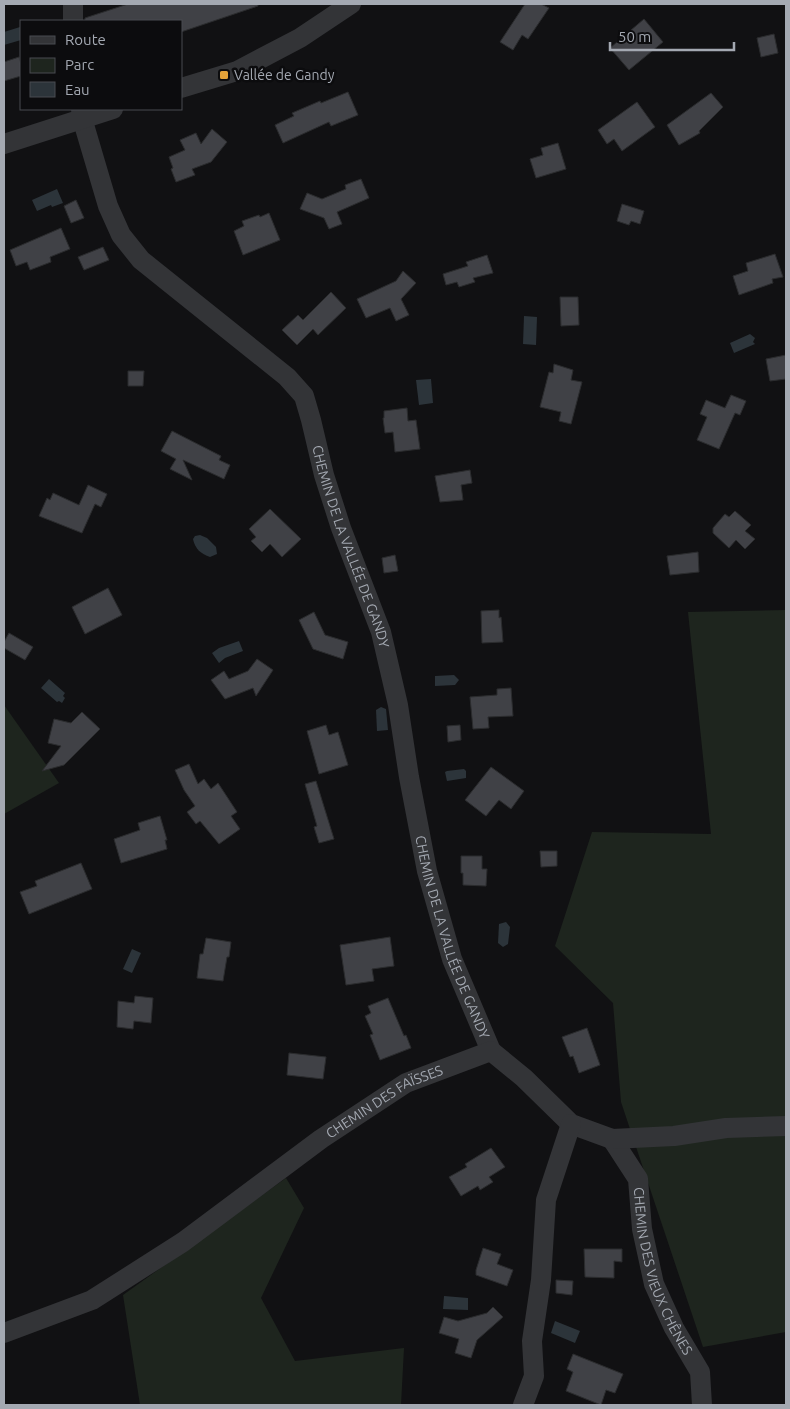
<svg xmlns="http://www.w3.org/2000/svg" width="790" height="1409" font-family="Ubuntu,sans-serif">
<rect width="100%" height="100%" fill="#111113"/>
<!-- green -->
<g fill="#1e251e">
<polygon points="786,610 786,1332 703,1347 621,1102 613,1003 555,946 592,832 711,834 688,612"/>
<polygon points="4,705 59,783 4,814"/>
<polygon points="286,1178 304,1208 261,1298 295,1361 404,1348 401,1405 140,1405 123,1295"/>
</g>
<!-- water -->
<g fill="#2c343a">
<polygon points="20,27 21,40 4,45 4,32"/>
<polygon points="57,189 63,203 52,207 51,205 37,211 32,200"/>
<polygon points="524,316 537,317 536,345 523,344"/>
<polygon points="750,334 755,338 753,342 755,344 734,353 730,343"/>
<polygon points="431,379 433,403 419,405 416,380"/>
<path d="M200,535L207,538L216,547L217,554L210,557C201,554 195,549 193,539L195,536Z"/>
<polygon points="239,641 243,651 225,658 219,663 212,653 219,648"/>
<polygon points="454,675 459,680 455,685 435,686 435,676"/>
<polygon points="49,679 65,693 63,696 65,698 62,703 59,701 57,702 41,688"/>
<polygon points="381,707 386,709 388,730 377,731 376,710"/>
<polygon points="464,769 466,771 466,778 447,781 445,772 447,771"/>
<polygon points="506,922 510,927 508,944 503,947 498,943 499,924"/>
<polygon points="132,949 141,953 132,973 123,969"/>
<polygon points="444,1296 468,1298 468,1310 443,1309"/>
<polygon points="555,1321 580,1331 575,1343 551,1333"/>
</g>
<!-- building -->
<g fill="#404146" stroke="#2b2c2e">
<polygon points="128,4 258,4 258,6 181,32 181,21 85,21 85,18"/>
<polygon points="525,4 541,4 549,8 528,39 522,35 513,50 500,42"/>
<polygon points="644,19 663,42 629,70 610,48"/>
<polygon points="774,34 778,53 761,57 757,38"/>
<polygon points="19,57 21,65 21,76 4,81 4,62"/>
<polygon points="348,92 358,115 331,126 329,122 283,143 275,125 294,116 292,113 320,101 321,103"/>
<polygon points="711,93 723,107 699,131 700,133 679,145 667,125"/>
<polygon points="637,102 655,127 622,151 614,139 607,144 598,130"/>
<polygon points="212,129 227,142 211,162 192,169 195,175 176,182 171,169 173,168 169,157 185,150 180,140 196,133 201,144"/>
<polygon points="558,143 566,169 536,178 530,159 543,155 541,148"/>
<polygon points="361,179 369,198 337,212 342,224 329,229 324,218 300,209 307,193 322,199 346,189 345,185"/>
<polygon points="76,200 84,218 71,223 64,206"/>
<polygon points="622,204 644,211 640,224 631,221 629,225 617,221"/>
<polygon points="269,213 280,240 243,255 234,231 244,226 242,221 259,215 260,217"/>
<polygon points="61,228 70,249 50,257 51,262 30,270 27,262 16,266 10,250"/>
<polygon points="103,247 109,260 84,270 78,257"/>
<polygon points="775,254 783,277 772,279 773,283 739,295 733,276 748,271 746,263"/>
<polygon points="487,255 493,273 473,278 475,282 459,287 457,282 446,285 443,274 468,266 466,262"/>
<polygon points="403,271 416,283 401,299 409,315 396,321 390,308 366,318 357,299 396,281"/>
<polygon points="331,292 346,308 318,335 313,329 297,345 282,330 298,315 303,320"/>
<polygon points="560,297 578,297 579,325 561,326"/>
<polygon points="786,355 786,379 770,381 766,359"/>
<polygon points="554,364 573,370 571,380 582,382 571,424 559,421 561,412 540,407 549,372 553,373"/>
<polygon points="128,371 144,371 143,386 128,386"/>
<polygon points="731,395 746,401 740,415 735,413 719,449 697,440 707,417 700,414 706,400 725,408"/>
<polygon points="407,408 408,421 416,420 420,449 395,452 393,432 385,433 383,418 384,418 384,411"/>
<polygon points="172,431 221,456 219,460 230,465 224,479 183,460 192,480 170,469 176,459 161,451"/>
<polygon points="470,470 472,483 461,485 463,500 440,502 435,476"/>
<polygon points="88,485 107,494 101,507 95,504 82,533 39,516 47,498 50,500 53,493 79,505"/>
<polygon points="270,509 301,539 282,557 270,544 262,552 251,541 256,537 249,529"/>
<polygon points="735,511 751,525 745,531 755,539 745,549 736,540 729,548 713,533 713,528 725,514 729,517"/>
<polygon points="698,552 699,572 670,575 667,556"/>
<polygon points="395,555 398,571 384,573 382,558"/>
<polygon points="108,588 122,615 85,634 72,607"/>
<polygon points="499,610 499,618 501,617 503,642 482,643 481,611"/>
<polygon points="314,612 325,635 348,642 343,659 313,649 299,620"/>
<polygon points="9,633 33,647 25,660 4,648 4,642"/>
<polygon points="257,659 273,670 256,696 253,688 225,699 211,680 224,671 229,679 248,671"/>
<polygon points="511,688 513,716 488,717 489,728 473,729 470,697 497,695 497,689"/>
<polygon points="82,712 100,729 64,765 42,771 61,746 48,743 54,719 71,723"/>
<polygon points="326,725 329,735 338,732 348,765 319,774 307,731"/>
<polygon points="460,725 461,740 448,742 447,726"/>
<polygon points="189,764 198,784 204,779 211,789 218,783 237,812 231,816 240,829 219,844 200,821 196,824 187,812 195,806 184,790 175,770"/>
<polygon points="491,767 524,791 511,809 499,800 486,816 465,800"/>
<polygon points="316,781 334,839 319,843 314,827 317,826 305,784"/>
<polygon points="160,816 167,840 165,840 167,849 121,863 114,839 140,830 138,823"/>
<polygon points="540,851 557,851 557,866 541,867"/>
<polygon points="461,856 482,856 482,869 487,869 486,886 463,885 463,873 461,873"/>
<polygon points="81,863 92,889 29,914 20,892 37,886 35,881"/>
<polygon points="390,937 394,966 372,969 374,981 346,985 340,945"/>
<polygon points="206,938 231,942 229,957 227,957 223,981 197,978 200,954 203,954"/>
<polygon points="135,996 153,998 151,1023 134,1021 133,1029 117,1027 118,1001 134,1003"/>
<polygon points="388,998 404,1036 406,1035 411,1048 380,1060 370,1035 373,1034 365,1016 371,1013 368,1006"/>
<polygon points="587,1028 600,1065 579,1073 573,1056 570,1057 562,1037"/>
<polygon points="289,1053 326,1057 323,1079 287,1075"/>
<polygon points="491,1148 505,1167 489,1177 493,1182 480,1190 478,1186 461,1196 449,1177 467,1167 465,1164"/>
<polygon points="483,1248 501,1254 497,1264 513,1270 507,1286 476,1275 476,1270"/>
<polygon points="584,1249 622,1249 622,1262 614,1261 614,1278 585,1277"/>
<polygon points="556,1280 573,1281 572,1295 556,1293"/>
<polygon points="493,1307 503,1317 477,1340 471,1358 455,1353 459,1339 439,1333 444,1317 458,1321 487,1313"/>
<polygon points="573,1354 623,1374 615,1393 606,1390 601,1405 566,1391 573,1372 567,1369"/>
</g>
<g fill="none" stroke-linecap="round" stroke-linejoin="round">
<!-- minor -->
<g stroke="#333437" stroke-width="20">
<polyline points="73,4 73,21"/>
<polyline points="181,88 237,71 300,38 351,4"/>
<path id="s1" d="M81,109L82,118L108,206L121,235L141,260L287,377L304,396L311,420L324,475L341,528L381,632L398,705L409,777L427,871L452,959L491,1051"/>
<polyline points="4,144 113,109"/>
<path id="s2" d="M612,1139L638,1179L642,1229L654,1284L674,1328L700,1372L702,1405"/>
<path id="s3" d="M4,1333L92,1300L183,1242L321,1139L406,1083L491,1051L524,1078L571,1124L612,1139L674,1136L726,1128L786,1126"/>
<polyline points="523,1405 534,1376 532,1341 541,1280 546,1200 571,1124"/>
</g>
</g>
<!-- markers -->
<rect fill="#e3a239" stroke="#0c0c0e" stroke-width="2" x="219" y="70" width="10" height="10" rx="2.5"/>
<g text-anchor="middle" stroke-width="5" stroke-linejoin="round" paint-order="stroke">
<!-- poi labels -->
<g font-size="14" fill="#a4a9b2" stroke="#0c0c0e" text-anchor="start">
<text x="234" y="80">Vallée de Gandy</text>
</g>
<!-- street labels -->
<g font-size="14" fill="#a4a9b2" stroke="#0c0c0e">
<text dy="5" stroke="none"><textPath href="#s1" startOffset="535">CHEMIN DE LA VALLÉE DE GANDY</textPath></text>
<text dy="5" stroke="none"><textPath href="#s1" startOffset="940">CHEMIN DE LA VALLÉE DE GANDY</textPath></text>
<text dy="5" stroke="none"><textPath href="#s3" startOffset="448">CHEMIN DES FAÏSSES</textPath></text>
<text dy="5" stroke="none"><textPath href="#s2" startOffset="144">CHEMIN DES VIEUX CHÊNES</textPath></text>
</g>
</g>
<!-- border -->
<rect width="790" height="1409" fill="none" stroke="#a4a9b2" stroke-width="10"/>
<!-- legend -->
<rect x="20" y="20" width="162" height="90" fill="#0c0c0e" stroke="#494b50"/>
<rect x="30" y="36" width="25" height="8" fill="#333437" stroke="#494b50"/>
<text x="65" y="45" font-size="15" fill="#a4a9b2">Route</text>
<rect x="30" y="58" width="25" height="15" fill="#1e251e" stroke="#494b50"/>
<text x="65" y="70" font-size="15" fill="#a4a9b2">Parc</text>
<rect x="30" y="82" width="25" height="15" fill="#2c343a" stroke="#494b50"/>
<text x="65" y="95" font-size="15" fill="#a4a9b2">Eau</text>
<!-- scale -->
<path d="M610 42v8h124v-8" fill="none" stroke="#a4a9b2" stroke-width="2.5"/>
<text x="618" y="42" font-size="15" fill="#a4a9b2" stroke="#0c0c0e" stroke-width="4" paint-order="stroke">50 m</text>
</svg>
